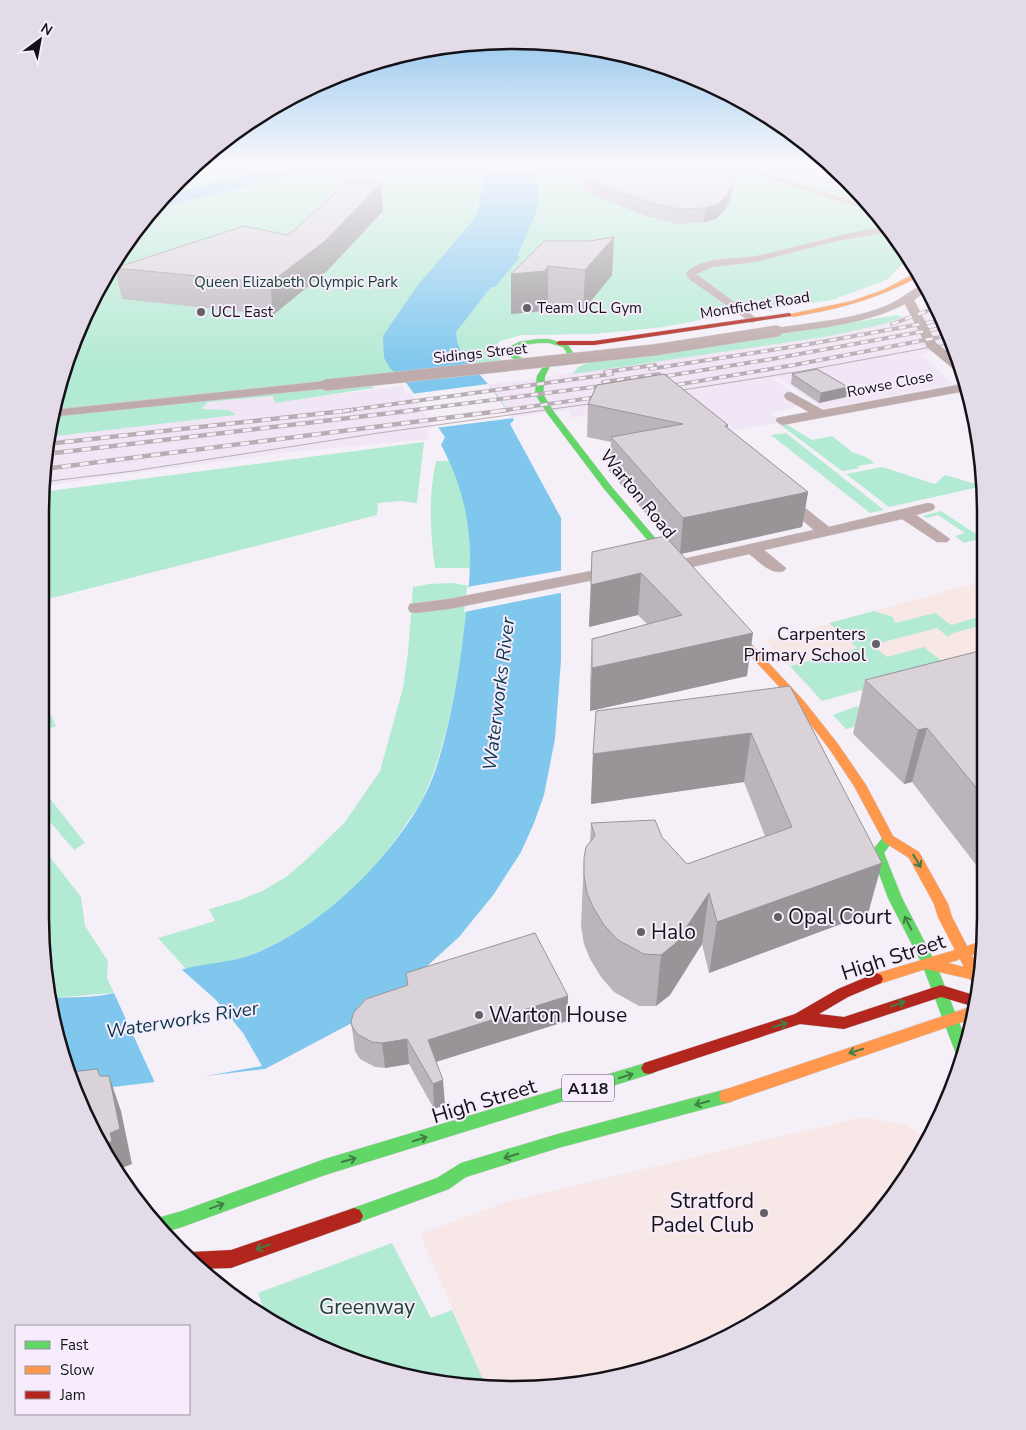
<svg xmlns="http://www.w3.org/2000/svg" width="1026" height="1430" font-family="'Nunito Sans',sans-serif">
<rect width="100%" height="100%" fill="#f5f0f8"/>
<!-- commercial -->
<polygon fill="#f7e7e6" points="863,1117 906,1125 928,1140 888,1205 825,1273 694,1354 574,1386 486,1386 420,1234 509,1201"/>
<!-- built -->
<g fill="#f1e6f5">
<polygon points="765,166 831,166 866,198 825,186"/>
<polygon points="933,304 950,332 955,350 951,348 921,354 952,384 824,409 778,378 774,379 796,395 785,397 796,407 771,413 783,422 702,436 660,402 571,418 569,410 426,429 430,439 290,452 43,486 49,420 205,405 208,402 273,396 275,402 402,386 406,394 526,380 888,323"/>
</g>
<!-- education -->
<polygon fill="#f7e8e5" points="983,581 983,700 893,681 822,701 765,641"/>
<!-- green -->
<g fill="#b3ead3">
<polygon points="194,166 765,166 866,198 906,261 886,280 832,300 737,313 664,327 595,334 522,335 500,341 493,348 508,371 371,385 374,388 275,403 273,396 208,402 201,409 229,410 236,415 48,437 49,420 104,276"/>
<polygon points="897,315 902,317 888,323 830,336 573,374 578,367 593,361 694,349"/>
<polygon points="783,422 812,440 832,436 852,452 866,457 875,463 857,466 860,468 842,471 778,423"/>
<polygon points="786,433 884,510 870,513 771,435"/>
<polygon points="424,442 417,503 400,501 378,503 377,515 40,601 40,513 42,492"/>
<path d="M436,461H449L462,493L469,529L470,568H435C430,530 428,499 436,461Z"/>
<polygon points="882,467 935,484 945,475 976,484 979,487 889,507 846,474"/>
<polygon points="941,511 982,538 964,543 955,536 965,533 938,515 927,518 922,516"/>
<path d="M452,583L470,586C461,657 453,730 424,796C421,804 415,811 410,818C373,878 315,931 248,956C229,963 206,965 186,969L158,938L215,921L209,909L240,900L262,891L286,877L307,859L345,822L380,771L403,688L408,652L413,587L429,584Z"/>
<polygon points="874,611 893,617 895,623 935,613 951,625 975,618 983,625 953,633 948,637 937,628 872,645 887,657 924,647 959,675 861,725 846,729 833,715 857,706 865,714 866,695 861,690 822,701 790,666 858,648 829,623"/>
<polygon points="40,691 56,726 42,732 40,729"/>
<polygon points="40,786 85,843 74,850 40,810"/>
<polygon points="40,844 81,897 85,926 108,961 107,978 114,993 51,998 40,917"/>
<polygon points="392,1243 431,1318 452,1310 486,1386 451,1386 304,1341 266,1316 258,1293"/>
</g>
<!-- water -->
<g fill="#7fc7ed">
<polygon points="279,166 311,166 298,173 160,208 171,194"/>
<path d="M484,166H539L536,168L538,199L536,213L517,256L520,257L495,287H491L456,332C457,356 474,367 488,384C498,395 506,408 514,420L510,424L561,518V660L555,739L544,795L534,823L521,852L494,894L459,937L382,1007L265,1069L79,1091L56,1040L51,998C72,997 95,998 115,993C139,987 161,976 184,969C205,963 228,963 248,956C318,931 387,863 423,799C444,760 456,691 462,646C472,569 479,517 441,445L445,437L407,384L390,368L384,358L383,336L417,286L476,217L479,207Z"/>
</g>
<!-- pier -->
<g fill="#f5f0f8">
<polygon points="488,384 513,418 435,428 411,394"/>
<polygon points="564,570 565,592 464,612 467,587"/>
<polygon points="180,968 216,1000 243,1033 262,1066 156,1085 113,991"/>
</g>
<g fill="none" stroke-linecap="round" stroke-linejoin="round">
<!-- street casing -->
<g stroke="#d0cdd3" stroke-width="1">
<g id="street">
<polygon points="731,166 743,166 872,207 876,213"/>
<path d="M885,227L888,232L836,241L755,262L712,267L696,274L756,318L757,320L752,323L689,279L686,273C702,256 735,260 756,256C800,247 841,233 885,227Z"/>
<path d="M921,285L925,292L914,300L936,343L958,360L961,371H956L927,347L905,304C866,324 820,328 777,334L771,331L777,328C814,322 853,320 888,305C900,300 910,291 921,285Z"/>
<polygon points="326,381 330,382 332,385 330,388 50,417 53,410"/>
<polygon points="964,384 965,391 782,425 776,421 777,418 809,412 786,399 784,396 786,393 790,392 823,410"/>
<path d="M784,494L789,495L829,527L928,503L933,504L935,507L933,510L916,515L950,539L947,542H937L902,519L764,550L786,568L784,571C770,575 759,561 749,554L674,571L668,569L666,566L668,563L674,561L814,530L779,501L777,498L779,495Z"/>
<polygon points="617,566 623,568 625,571 623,574 449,609 416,613 410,612 408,608 410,604 449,599"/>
</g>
</g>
<!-- fast casing -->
<g stroke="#d0cdd3" stroke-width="1">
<g id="fast">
<path d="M538,339H549L568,345L574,354L567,360L550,366L545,376L543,394L554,412L611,486L679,566V570H673L605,490L547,413L535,394L537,376L543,367L523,364L507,355L509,347L519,342ZM538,343H549L563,347L567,353C550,366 532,365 515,354L514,349L523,345Z"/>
<polygon points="888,835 892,836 894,839 884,853 902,898 936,964 968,1045 962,1060 959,1058 956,1054 922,964 888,898 871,852 884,836"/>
<polygon points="649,1062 654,1063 657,1068 654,1073 325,1175 182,1227 165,1232 154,1219 182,1211 325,1159"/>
<polygon points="727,1089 733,1091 735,1096 733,1101 727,1103 558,1148 466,1177 449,1189 354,1224 348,1222 345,1216 348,1210 437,1178 461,1163 558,1134"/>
</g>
</g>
<!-- slow casing -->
<g stroke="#d0cdd3" stroke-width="1">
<g id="slow">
<path d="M914,274L916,278C882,296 847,307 808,314C801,315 791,319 786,315L852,301L883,290Z"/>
<path d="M725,619L729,620L804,701L838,744L866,785L893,836L919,852L948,904L952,917L967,946L985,940L984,951L972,955L981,971L978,987L974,986L970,979L926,969L876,985L871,983L869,979L871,975L955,950L938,917L934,904L909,858L884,842L854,786L830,750L796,705L721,624L720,622L721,620ZM960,959L964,967L948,963L958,960Z"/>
<polygon points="976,1005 974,1018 727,1103 721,1101 719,1096 721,1091 727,1089"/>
</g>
</g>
<!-- jam casing -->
<g stroke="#d0cdd3" stroke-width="1">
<g id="jam">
<polygon points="789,313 791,314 791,316 594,345 559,345 556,343 559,341 594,341"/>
<polygon points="876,973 881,975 883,979 881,983 848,997 819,1014 844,1017 941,985 977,996 975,1007 941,997 844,1029 800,1024 649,1074 644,1073 641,1068 644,1063 795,1014 838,989"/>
<polygon points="354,1208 360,1210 363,1216 360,1222 231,1268 198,1269 185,1255 191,1252 231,1250"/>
</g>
</g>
<!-- street -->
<use href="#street" fill="#bfabab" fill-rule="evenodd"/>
<!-- fast -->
<use href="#fast" fill="#63d668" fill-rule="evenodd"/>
<!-- slow -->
<use href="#slow" fill="#ff974d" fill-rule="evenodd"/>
<!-- jam -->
<use href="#jam" fill="#b3261e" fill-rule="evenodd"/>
<!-- tram -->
<g stroke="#b8aeb1" stroke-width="1">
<polyline points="670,392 802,371 953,343"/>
<polyline points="43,482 133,471 379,433 603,402"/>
</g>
<!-- rail-far2 casing -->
<g stroke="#b8aeb1" stroke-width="2.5">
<g id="rail-far2">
<polyline points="781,166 858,191"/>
<polyline points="808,166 844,178"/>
</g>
</g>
<!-- rail-far1 casing -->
<g stroke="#b8aeb1" stroke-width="4">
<g id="rail-far1">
<polyline points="892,324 935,308"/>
<polyline points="650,369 804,345 943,320"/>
<polyline points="605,372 655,365"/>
<polyline points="654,378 772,359 947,327"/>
<polyline points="603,382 659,374"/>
<polyline points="664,387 794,365 951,335"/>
<polyline points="343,411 612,374"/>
<polyline points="406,411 609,385"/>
<polyline points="499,411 605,396"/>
</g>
</g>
<!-- rail casing -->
<g stroke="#b8aeb1" stroke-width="4.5">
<g id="rail">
<polyline points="47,444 353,410"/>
<polyline points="46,454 416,410"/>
<polyline points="44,469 508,410"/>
</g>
</g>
<!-- rail-far2 -->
<use href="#rail-far2" stroke="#f6ecfb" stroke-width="2" stroke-dasharray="5.5" stroke-linecap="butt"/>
<!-- rail-far1 -->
<use href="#rail-far1" stroke="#f6ecfb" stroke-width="2.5" stroke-dasharray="7" stroke-linecap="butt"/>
<!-- rail -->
<use href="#rail" stroke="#f6ecfb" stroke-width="3" stroke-dasharray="9" stroke-linecap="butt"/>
<!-- street-bridge casing -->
<g stroke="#d0cdd3" stroke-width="12" stroke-linecap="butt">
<polyline id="street-bridge" points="326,385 654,350 777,331"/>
</g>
<!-- street-bridge -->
<use href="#street-bridge" stroke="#bfabab" stroke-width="11"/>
</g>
<!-- wall -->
<g fill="#bbb5bb">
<polygon points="583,169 734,175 732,189 730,200 724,211 716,219 704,222 678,224 646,216 609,202 588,192 585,189 583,183"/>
<polygon points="381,183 383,211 327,271 273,315 122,299 115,268 287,235"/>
<polygon points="614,237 612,275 583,311 548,306 544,311 511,314 511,274 590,241"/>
<polygon points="792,374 848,387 846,397 819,403 791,384"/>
<polygon points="588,404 728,425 728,428 808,492 802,527 681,554 747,676 590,711 590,682 592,639 647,624 638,615 589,627 592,552 668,539 609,471 611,442 587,437"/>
<polygon points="983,650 985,873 980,870 912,782 904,784 853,734 865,680"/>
<polygon points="790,686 868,914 709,973 702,944 670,995 656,1006 639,1006 614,992 601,977 590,959 584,944 581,926 584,858 590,843 591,823 662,837 687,864 765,836 744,782 591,804 593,754"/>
<polygon points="406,973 568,996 567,1021 436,1062 445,1105 434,1109 409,1064 385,1068 375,1067 360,1059 355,1051 351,1021 407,985"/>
</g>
<!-- shaded-wall -->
<g fill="#989498">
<polygon points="734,175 732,189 730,200 724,211 716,219 704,222 705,208"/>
<polygon points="381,183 383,211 327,271 273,315 270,283"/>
<polygon points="614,237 612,275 583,311 585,270"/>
<polygon points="548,266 548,306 544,311 511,314 511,274"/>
<polygon points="848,387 846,397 819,403 821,393"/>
<polygon points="808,492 802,527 680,554 683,518"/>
<polygon points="641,573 638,615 589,627 591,585"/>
<polygon points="753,633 747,676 590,711 592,668"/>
<polygon points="927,728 912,782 904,784 918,730"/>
<polygon points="751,733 744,782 591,804 593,754"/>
<polygon points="882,863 868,914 709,973 717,922"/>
<polygon points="709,893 702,944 670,995 656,1006 661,955"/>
<polygon points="568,996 567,1021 429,1064 428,1040"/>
<polygon points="407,1039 409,1064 385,1068 382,1043"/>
<polygon points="109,1076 121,1111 132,1164 122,1168 125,1176 119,1178 104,1145 110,1133"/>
<polygon points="443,1080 445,1105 434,1109 433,1084"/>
</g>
<!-- building -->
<g fill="#d9d3d9" stroke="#989498">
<polygon points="584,166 725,166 734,175 732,186 726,196 718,204 705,208 679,209 647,202 609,188 589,178 585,175 583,169"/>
<polygon points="347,182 381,183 325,241 270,283 115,268 244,226 287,235 295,230"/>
<polygon points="614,237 585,270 548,266 545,271 511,274 544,241 590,241"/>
<polygon points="817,369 848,387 821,393 792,374"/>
<polygon points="664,374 728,425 725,426 808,492 683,518 611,437 683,424 588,404 597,385"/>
<polygon points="665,536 753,633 592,668 592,639 682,615 641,573 591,585 592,552"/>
<polygon points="983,650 984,797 927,728 918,730 865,680"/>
<polygon points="790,686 882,863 717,922 709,893 676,943 661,955 644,954 618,940 604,925 593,907 587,893 584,875 584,858 586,847 595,836 591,823 655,820 662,837 687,864 792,827 751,733 593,754 596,711"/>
<polygon points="535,933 568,996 428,1040 443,1080 433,1084 407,1039 382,1043 372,1042 357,1034 352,1026 351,1021 354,1012 366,999 408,985 406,973"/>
<polygon points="97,1069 100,1076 109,1076 120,1129 110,1133 112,1141 104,1145 71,1072"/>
</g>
<!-- one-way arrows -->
<defs><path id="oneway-shaft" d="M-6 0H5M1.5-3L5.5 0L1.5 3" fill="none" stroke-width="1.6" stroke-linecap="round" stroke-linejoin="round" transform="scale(1.25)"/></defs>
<g stroke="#407e44">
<use href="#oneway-shaft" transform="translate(917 861) rotate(59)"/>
<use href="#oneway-shaft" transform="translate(908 923) rotate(-117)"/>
<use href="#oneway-shaft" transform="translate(898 1004) rotate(-19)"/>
<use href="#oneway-shaft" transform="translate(780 1025) rotate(-18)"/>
<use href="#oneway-shaft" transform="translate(856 1051) rotate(162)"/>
<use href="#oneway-shaft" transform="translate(626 1076) rotate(-18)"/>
<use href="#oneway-shaft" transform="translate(702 1103) rotate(165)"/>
<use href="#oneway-shaft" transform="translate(420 1139) rotate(-17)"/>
<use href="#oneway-shaft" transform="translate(511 1156) rotate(163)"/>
<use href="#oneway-shaft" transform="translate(349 1160) rotate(-16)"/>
<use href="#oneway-shaft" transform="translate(217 1206) rotate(-20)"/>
<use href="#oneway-shaft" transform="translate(263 1247) rotate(160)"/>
</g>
<!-- sky -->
<linearGradient id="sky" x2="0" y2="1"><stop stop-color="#7ebcea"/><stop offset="0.45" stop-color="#faf8fc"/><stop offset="1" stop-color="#faf8fc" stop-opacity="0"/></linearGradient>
<rect width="1026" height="366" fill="url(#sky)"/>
<!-- markers -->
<g fill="#636066" stroke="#f6ecfb" stroke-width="2">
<circle cx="527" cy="308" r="5"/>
<circle cx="201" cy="312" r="5"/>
<circle cx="876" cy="644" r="5"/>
<circle cx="778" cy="917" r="5"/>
<circle cx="641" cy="932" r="5"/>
<circle cx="479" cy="1015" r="5"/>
<circle cx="764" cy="1213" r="5"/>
</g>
<g text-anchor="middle" stroke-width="4" stroke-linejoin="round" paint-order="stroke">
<!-- far-park labels -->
<g font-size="15" fill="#174431" stroke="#f6ecfb">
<text x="296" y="287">Queen Elizabeth Olympic Park</text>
</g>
<!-- far-street labels -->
<g font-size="15" fill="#151217" stroke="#f6ecfb">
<text transform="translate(755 305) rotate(-9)" y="5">Montfichet Road</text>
<text transform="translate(480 353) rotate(-6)" y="5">Sidings Street</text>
<text transform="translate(890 384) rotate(-11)" y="5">Rowse Close</text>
</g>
<!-- far-poi labels -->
<g font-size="15" fill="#151217" stroke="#f6ecfb" text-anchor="start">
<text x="537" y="313">Team UCL Gym</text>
<text x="211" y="317">UCL East</text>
</g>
<!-- shield labels -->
<rect fill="#f6ecfb" stroke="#58535b" stroke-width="1" x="562" y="1074.5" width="52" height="27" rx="4"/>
<g font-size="16" font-weight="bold" fill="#151217">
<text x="588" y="1094">A118</text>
</g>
<!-- street labels -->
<g font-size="18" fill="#151217" stroke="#f6ecfb">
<text transform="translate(638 494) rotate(51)" y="6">Warton Road</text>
</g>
<!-- poi labels -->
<g font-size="18" fill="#151217" stroke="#f6ecfb" text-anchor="end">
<text x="866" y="640">Carpenters<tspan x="866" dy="21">Primary School</tspan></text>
</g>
<!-- water labels -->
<g font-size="19" font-style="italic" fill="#07364b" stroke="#f6ecfb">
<text transform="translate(498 694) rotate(-83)" y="7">Waterworks River</text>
<text transform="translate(182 1019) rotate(-9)" y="7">Waterworks River</text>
</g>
<!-- near-poi labels -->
<g font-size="21" fill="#151217" stroke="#f6ecfb" text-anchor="start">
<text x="788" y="924">Opal Court</text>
<text x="651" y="939">Halo</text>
<text x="489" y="1022">Warton House</text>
<text x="754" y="1208" text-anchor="end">Stratford<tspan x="754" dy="24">Padel Club</tspan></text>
</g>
<!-- near-street labels -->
<g font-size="21" fill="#151217" stroke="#f6ecfb">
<text transform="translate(893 957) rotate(-18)" y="7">High Street</text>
<text transform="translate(484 1101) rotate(-17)" y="7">High Street</text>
</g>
<!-- near-park labels -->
<g font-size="21" fill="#174431" stroke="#f6ecfb">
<text x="367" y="1314">Greenway</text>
</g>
</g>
<!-- crop -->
<path d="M0 0H1026V1430H0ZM513 49H513A464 464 0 0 1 977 513V917A464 464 0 0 1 513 1381H513A464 464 0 0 1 49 917V513A464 464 0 0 1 513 49Z" fill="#e4dbe9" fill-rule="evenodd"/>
<path fill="none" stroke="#151217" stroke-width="2.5" d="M513 49H513A464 464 0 0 1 977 513V917A464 464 0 0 1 513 1381H513A464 464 0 0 1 49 917V513A464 464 0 0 1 513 49Z"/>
<!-- legend -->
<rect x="15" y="1325" width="175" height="90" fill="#f6ecfb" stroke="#9c95a0"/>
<rect x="25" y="1341" width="25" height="8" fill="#63d668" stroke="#9c95a0"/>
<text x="60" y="1350" font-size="15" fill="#151217">Fast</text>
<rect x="25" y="1366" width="25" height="8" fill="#ff974d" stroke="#9c95a0"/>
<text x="60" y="1375" font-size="15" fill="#151217">Slow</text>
<rect x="25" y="1391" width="25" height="8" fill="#b3261e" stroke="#9c95a0"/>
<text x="60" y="1400" font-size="15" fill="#151217">Jam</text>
<!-- north arrow -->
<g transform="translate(40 40) rotate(32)" stroke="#f6ecfb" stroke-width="4" paint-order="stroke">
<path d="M0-4L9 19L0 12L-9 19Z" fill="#151217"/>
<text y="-8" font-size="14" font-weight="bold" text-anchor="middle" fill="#151217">N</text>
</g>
</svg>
